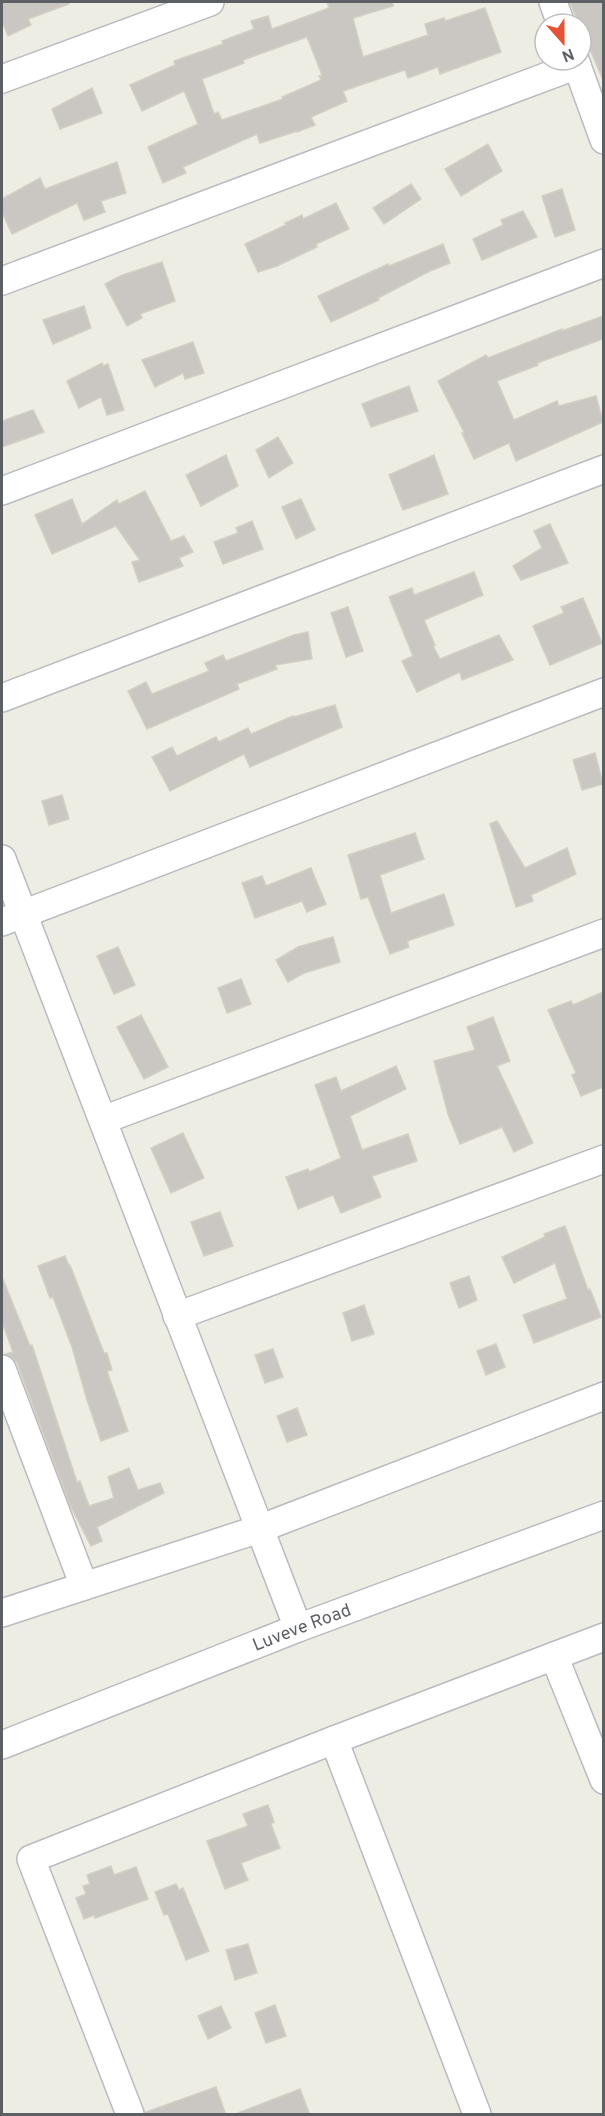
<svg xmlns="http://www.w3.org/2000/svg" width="605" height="2116" font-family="Overpass,sans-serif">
<rect width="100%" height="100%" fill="#eeede4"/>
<!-- building -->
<g fill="#cac7c2" stroke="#d3cfc3" stroke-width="1.5" fill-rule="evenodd">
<polygon points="2,2 69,2 69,4 28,19 31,25 8,36 2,21"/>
<path d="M327,2H393V6L353,18L363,57L428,35L425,24L444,18L445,21L485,8L501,52L440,74L438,67L408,78L405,70L343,91L347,101L311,117L315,125L297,132V131L260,143L257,134L183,167L186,173L163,183L148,147L198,124L184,91L142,111L130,85L175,65L174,61L223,44L222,41L254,29L251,21L268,16L272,29L329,8ZM307,37L322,75L319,76L321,80L282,97L283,99L222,120L218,112L214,114L202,79L244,63L243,60Z"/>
<polygon points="570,2 603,2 603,80 581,28 581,24 579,24"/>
<polygon points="92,88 102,113 60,129 52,109"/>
<polygon points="488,144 502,171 461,196 445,169"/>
<polygon points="117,162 126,193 101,201 105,212 84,220 77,203 12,234 2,212 2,199 40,178 45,189"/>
<polygon points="411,184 421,199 384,224 373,208"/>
<polygon points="562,189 575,230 555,237 542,196"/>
<polygon points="336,203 349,229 316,244 317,247 277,266 258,272 245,244 286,225 285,223 302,215 303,219"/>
<polygon points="523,211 537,237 482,260 473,239 503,225 501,220"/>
<polygon points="443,244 450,263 430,271 378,298 379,300 331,322 318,296 388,264 389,266"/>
<polygon points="162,262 175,301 140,314 142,318 127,326 105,284 120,276"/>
<polygon points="84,306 91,328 53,344 43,320"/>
<polygon points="603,316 603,339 537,363 538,365 497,381 514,420 557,401 559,406 596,396 603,422 516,461 509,443 474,459 462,433 464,432 438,381 486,355 488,358 562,329 562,331"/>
<polygon points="193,342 204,373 185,379 183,373 155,387 142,360"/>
<polygon points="102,363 103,366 108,364 124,410 107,415 101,397 79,408 67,381"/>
<polygon points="409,386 418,411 371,427 362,404"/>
<polygon points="33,410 44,432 2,447 2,421"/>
<polygon points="278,437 293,463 269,478 256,450"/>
<polygon points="226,455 238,486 201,506 186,475"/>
<polygon points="434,455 448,494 403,510 389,475"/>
<polygon points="145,491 171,541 184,536 193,552 179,558 183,566 139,582 132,562 140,560 116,526 52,554 35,515 72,499 82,524 117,500 119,504"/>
<polygon points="301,499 315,530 296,539 282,507"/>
<polygon points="252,521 263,549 223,564 214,542 238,533 236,528"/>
<polygon points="550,524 568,563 521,580 513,566 542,548 534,531"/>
<polygon points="474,572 483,595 424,620 435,645 433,646 440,659 499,635 513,660 462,680 460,672 417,692 402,661 413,656 389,597 412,588 414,595"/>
<polygon points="583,598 602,643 550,665 533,626 564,613 561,607"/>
<polygon points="348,607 363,651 346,657 331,613"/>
<polygon points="308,632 312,659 275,665 277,669 237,684 239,689 147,729 128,691 146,682 152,694 209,671 205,663 223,655 226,661 294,635"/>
<polygon points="335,705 342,727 250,767 244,754 170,791 152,757 172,747 177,756 216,737 219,742 248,728 251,734 293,716 294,717"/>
<polygon points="595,753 603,784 582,790 573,760"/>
<polygon points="62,795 69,819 49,825 42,801"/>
<polygon points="497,821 525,868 567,848 576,874 531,895 533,901 516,907 490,824"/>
<polygon points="415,833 424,859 380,875 391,913 444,894 454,925 407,941 409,947 390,954 368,897 361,899 348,855"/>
<polygon points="311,868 326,904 307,912 302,901 255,918 242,883 262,876 266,886"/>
<polygon points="333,937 340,962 304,973 288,982 276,960 298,947"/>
<polygon points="118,947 135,985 114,994 97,956"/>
<polygon points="241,979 251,1004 227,1013 218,988"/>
<polygon points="603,992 603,1087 581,1096 572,1075 576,1073 548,1010 571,1001 573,1005"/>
<polygon points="141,1015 168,1067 144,1079 117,1027"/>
<polygon points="493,1017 510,1061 497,1066 533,1143 514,1152 502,1127 460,1144 448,1114 434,1061 475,1050 467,1027"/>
<polygon points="396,1066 406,1089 350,1116 362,1150 408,1134 417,1161 372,1176 381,1197 341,1213 333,1195 298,1209 286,1177 308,1169 309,1172 341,1158 315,1085 336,1077 341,1091"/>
<polygon points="183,1133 204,1178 171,1193 151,1148"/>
<polygon points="220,1212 233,1246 204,1256 191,1222"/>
<polygon points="565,1226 588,1290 590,1289 601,1317 534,1343 523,1315 567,1299 555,1263 514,1283 502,1257 545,1237 544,1234"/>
<polygon points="65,1256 69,1266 70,1265 104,1353 107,1353 112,1370 107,1371 128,1431 101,1441 87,1400 72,1347 53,1297 50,1298 38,1266"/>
<polygon points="469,1276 477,1300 459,1308 450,1283"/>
<polygon points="2,1277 30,1346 32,1345 77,1482 80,1481 89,1506 114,1498 108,1477 129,1468 138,1490 160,1483 164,1493 97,1527 102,1541 91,1546 70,1505 17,1363 12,1357 6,1354 13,1352 2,1322"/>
<polygon points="364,1305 374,1334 352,1341 343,1313"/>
<polygon points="496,1344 505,1367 486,1375 477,1351"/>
<polygon points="273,1349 283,1377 265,1383 255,1355"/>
<polygon points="297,1408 307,1435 287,1442 277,1416"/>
<polygon points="268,1805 274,1822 271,1824 280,1848 241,1863 248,1880 225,1889 207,1841 248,1826 243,1814"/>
<polygon points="111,1866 114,1875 136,1867 148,1899 95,1918 94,1915 84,1919 76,1898 86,1894 83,1886 90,1884 87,1875"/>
<polygon points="176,1884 179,1890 183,1888 209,1951 186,1960 168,1914 164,1915 155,1892"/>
<polygon points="248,1944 257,1973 235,1980 226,1950"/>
<polygon points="275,2005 286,2036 266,2043 255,2013"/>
<polygon points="221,2006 231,2028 208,2039 198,2016"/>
<polygon points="216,2087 226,2115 146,2115 146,2112"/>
<polygon points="300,2089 310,2115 239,2115 238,2113"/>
</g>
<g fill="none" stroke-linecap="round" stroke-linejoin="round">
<!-- minor casing -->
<g stroke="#b9bbc0" stroke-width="30">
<g id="minor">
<polyline points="553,2 561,24"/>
<polyline points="575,60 604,140"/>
<polyline points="2,79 210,2"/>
<polyline points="2,281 577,65"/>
<polyline points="2,491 604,263"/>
<polyline points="2,698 604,469"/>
<polyline points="2,859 298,1628"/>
<polyline points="2,922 604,692"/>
<polyline points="103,1120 604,933"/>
<polyline points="177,1316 604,1159"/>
<polyline points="2,1369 84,1586"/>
<polyline points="2,1613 259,1529 604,1396"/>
<polyline points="554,1656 604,1780"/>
<polyline points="334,1740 477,2114"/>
<path id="s1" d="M2,1745L298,1628L604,1515"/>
<polyline points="130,2114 31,1859 334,1740 604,1637"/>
</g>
</g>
<!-- minor -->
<use href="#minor" stroke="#fff" stroke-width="27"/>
</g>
<g text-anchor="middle" stroke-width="4.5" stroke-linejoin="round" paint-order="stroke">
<!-- street labels -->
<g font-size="18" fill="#5c5f64" stroke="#fff">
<text dy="6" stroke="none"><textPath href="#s1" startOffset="322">Luveve Road</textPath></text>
</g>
</g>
<!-- border -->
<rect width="605" height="2116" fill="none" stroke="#5c5f64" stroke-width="6"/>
<!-- north arrow -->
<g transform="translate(563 42) rotate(159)"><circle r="28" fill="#ffffff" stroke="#bebfc1" stroke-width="1.5"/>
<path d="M0-4.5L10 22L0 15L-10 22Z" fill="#e45335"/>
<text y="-9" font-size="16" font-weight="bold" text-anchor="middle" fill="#5c5f64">N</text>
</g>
</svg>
